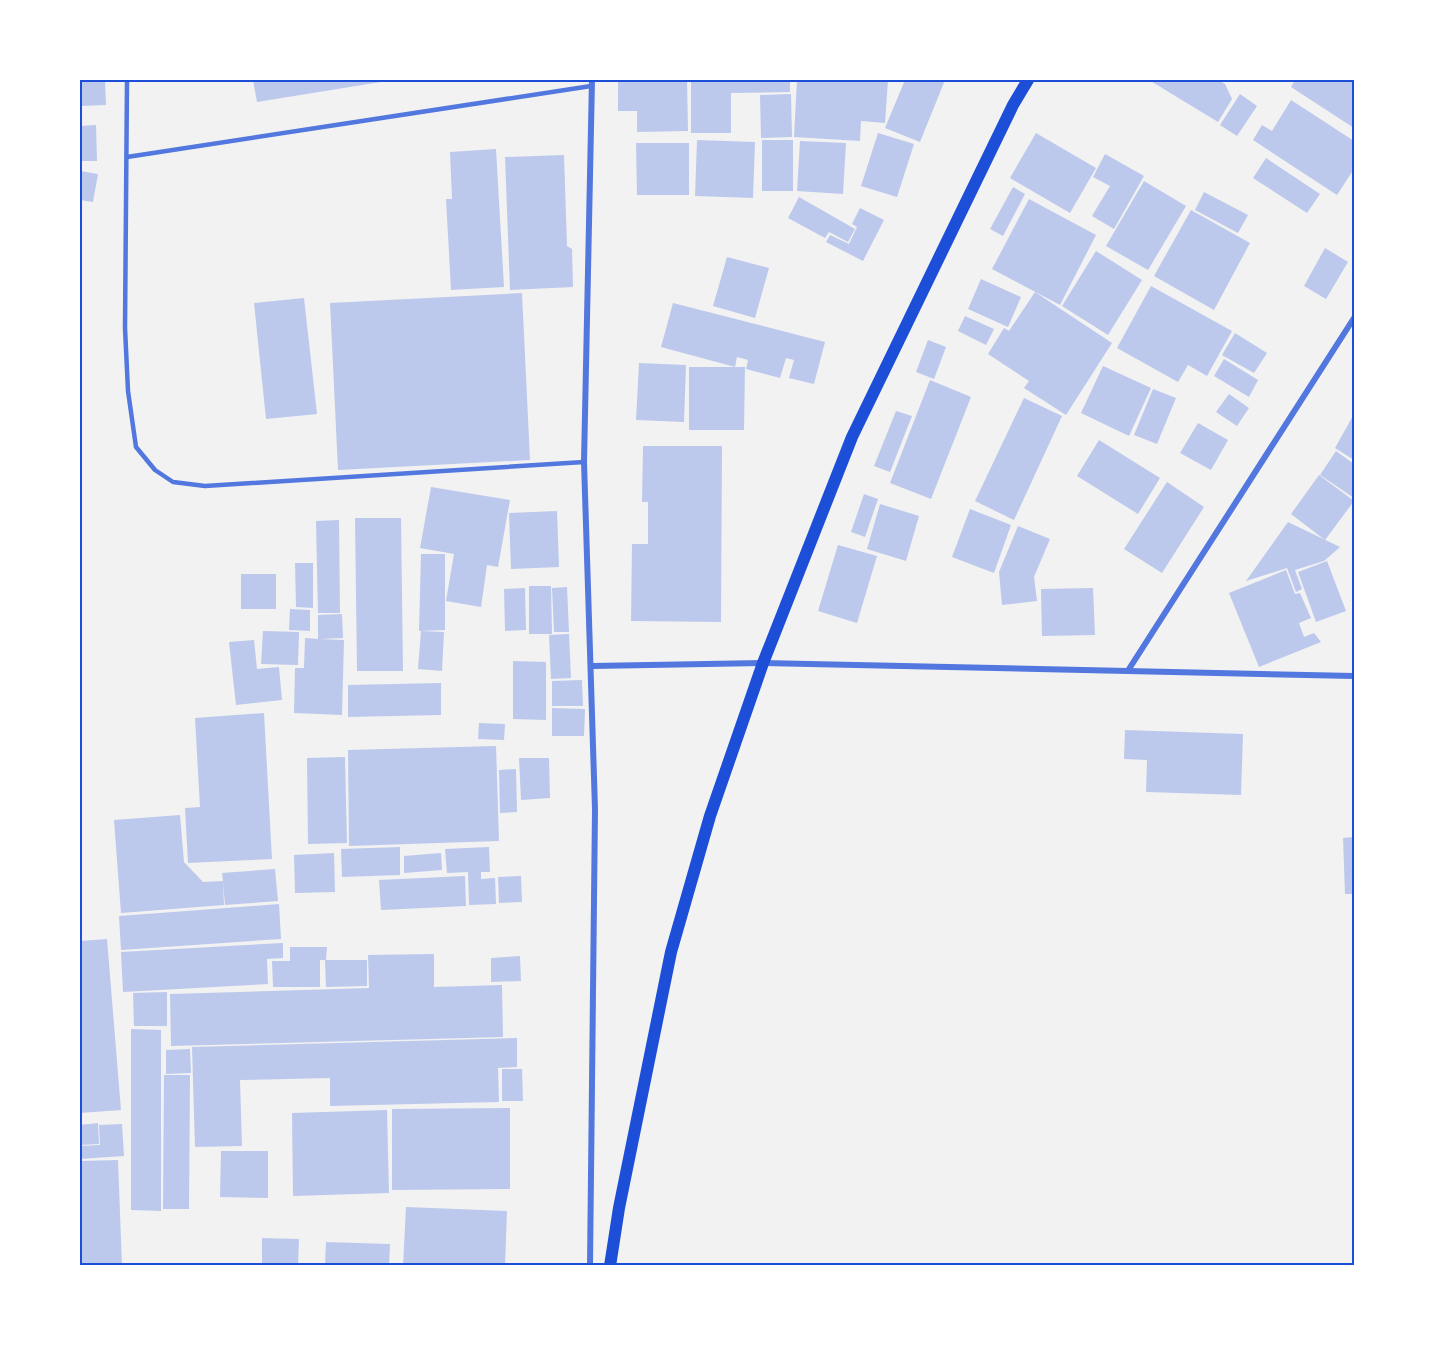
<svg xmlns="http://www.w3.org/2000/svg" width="1434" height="1345" font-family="Figtree,sans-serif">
<rect width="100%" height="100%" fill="#f2f2f2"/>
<!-- building -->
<g fill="#bdc9ec">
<polygon points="80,80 105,80 106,105 80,106"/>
<polygon points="253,80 387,80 387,81 257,102"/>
<polygon points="618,80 687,80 688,131 637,132 637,111 618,111"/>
<polygon points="691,80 790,80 790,92 731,93 731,133 691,133"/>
<polygon points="797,80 888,80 885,123 861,121 860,141 794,137"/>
<polygon points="905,80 945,80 920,142 885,128"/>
<polygon points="1149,80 1218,80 1225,84 1232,99 1218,122"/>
<polygon points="1295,80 1354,80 1354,128 1291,87"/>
<polygon points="791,94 792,137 761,138 760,95"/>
<polygon points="1240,94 1257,106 1237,136 1220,125"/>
<polygon points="1291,100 1354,141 1354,169 1337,195 1253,140 1262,125 1272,131"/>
<polygon points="96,125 97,161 80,161 80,126"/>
<polygon points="878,133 914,144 897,197 861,186"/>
<polygon points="1036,133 1096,168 1070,213 1010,178"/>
<polygon points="697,140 755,142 753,198 695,196"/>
<rect x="762" y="140" width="31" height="51"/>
<polygon points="800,141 846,143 843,194 797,191"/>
<polygon points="636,143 689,143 689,195 637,195"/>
<polygon points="496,149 504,287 451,290 446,199 452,199 450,152"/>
<polygon points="1105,154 1144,176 1114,229 1092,216 1110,186 1093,177"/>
<polygon points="564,155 567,246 572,249 573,287 510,290 505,157"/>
<polygon points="1266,158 1320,194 1307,213 1253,178"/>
<polygon points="80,171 98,174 93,202 80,200"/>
<polygon points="1144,181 1186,206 1148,270 1106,246"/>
<polygon points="1013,187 1025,194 1003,236 990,229"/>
<polygon points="1204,192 1248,215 1238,233 1195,210"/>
<polygon points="799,197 855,229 848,242 829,232 825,238 788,218"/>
<polygon points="1029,199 1096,235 1060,305 992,269"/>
<polygon points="860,208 884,220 863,261 826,242 830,235 849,244 857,227 852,224"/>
<polygon points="1191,210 1250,243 1214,310 1154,276"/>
<polygon points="1325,248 1348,262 1326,299 1304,286"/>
<polygon points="1096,251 1142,280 1108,335 1062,306"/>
<polygon points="727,257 769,268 755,318 713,306"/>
<polygon points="981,279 1021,297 1008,327 968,309"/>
<polygon points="1151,286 1232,331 1207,376 1188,365 1178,382 1117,348"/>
<polygon points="1035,292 1112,343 1066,415 1024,388 1029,381 988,354 1004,328 1009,331"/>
<polygon points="522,293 530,460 338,470 330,303"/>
<polygon points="304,298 317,414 266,419 254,303"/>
<polygon points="673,303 825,342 814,384 789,378 794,360 786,358 780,378 746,369 748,360 737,357 735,367 661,347"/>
<polygon points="965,316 994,329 986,345 958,331"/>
<polygon points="1235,333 1267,353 1254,373 1222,355"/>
<polygon points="928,340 946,347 934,379 916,372"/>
<polygon points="1224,359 1258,380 1249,397 1214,376"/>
<polygon points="639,363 686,365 684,422 636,420"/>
<polygon points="1103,366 1151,388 1129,436 1081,413"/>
<polygon points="689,367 745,367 744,430 689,430"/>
<polygon points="930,380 971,397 931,499 890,483"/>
<polygon points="1153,389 1176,398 1157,444 1134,435"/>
<polygon points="1229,394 1249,408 1237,426 1216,412"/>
<polygon points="1024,398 1062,416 1014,520 975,501"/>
<polygon points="896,411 912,416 890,472 874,466"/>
<polygon points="1354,414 1354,460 1335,448"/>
<polygon points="1198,423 1228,440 1211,470 1180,453"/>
<polygon points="1099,440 1160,478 1138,514 1077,476"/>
<polygon points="643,446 722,446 721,622 631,621 632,544 648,544 648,502 642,502"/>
<polygon points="1336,451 1354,464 1354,498 1320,475"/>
<polygon points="1319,475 1354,501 1325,540 1291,514"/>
<polygon points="1167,482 1204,507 1162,573 1124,549"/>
<polygon points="431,487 510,500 498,567 487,565 481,607 446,601 454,554 420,548"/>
<polygon points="864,494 878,499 865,537 851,532"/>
<polygon points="880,504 919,516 906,561 867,549"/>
<polygon points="970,509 1011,525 994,573 952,557"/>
<polygon points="557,511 559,567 511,569 509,513"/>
<polygon points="355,518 401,518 403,671 357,671"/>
<polygon points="339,520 340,613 318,613 316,521"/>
<polygon points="1288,522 1340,547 1324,561 1295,570 1302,589 1296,592 1287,568 1246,581"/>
<polygon points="1018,526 1050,539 1034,577 1037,601 1002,605 999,572"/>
<polygon points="838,545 877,556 857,623 818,611"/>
<polygon points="421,554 445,554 445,630 419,631"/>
<polygon points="1327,561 1346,611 1316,622 1298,572"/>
<polygon points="295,563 313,563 313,608 296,607"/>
<polygon points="1286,570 1295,594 1300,593 1311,618 1299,623 1304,637 1314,633 1321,642 1259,667 1229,593"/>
<rect x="241" y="574" width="35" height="35"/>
<polygon points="529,586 551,586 552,634 529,634"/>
<polygon points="567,587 569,632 554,632 552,588"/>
<polygon points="525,588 526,630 505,631 504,589"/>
<polygon points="1093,588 1095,635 1042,636 1041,589"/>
<polygon points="290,609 310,610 310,631 289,630"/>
<polygon points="342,614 343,638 320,639 344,640 342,715 294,713 295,668 304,668 305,638 318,639 318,615"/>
<polygon points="263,631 299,632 298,665 261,664"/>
<polygon points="421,631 444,632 442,671 418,669"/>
<polygon points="569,634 571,678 551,679 549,635"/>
<polygon points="254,640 257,669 279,667 282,700 236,705 229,642"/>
<polygon points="513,661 546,662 546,720 513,719"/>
<polygon points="582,680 583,706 552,706 552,681"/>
<polygon points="441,683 441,715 348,717 348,685"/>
<polygon points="552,708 585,709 584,736 552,736"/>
<polygon points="264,713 272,859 188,863 185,808 200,807 195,718"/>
<polygon points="479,723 505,724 504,740 478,739"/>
<polygon points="1125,730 1243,734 1241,795 1146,792 1147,760 1124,759"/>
<polygon points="496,746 499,841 349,846 348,750"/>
<polygon points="345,757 347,843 308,844 307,758"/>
<polygon points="519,758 549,758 550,798 521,800"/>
<polygon points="516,769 517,812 500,813 499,770"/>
<polygon points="180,815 184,862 203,882 223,881 222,873 275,869 278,901 225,905 223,883 224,905 121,913 114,820"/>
<polygon points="1354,837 1354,894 1345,894 1343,838"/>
<polygon points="400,847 400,875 342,877 341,849"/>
<polygon points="489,847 490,872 481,872 481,879 495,878 496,904 469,905 468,872 447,873 445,849"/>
<polygon points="334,853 335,892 295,893 294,855"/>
<polygon points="441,853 442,870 404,873 404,856"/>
<polygon points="465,876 466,906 381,910 379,880"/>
<polygon points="521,876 522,902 499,903 498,877"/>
<polygon points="279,904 281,939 121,950 119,916"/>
<polygon points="107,939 121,1110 80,1113 80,941"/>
<polygon points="283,943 283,958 267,959 268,984 123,992 121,952"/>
<polygon points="290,947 327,947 326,960 320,960 320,987 273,987 272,961 290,961"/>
<polygon points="434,954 434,987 502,985 503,1037 171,1046 170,994 369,988 368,955"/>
<polygon points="520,956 521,981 491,982 491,958"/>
<polygon points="325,960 367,960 367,986 326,987"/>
<polygon points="167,992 167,1026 134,1026 133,993"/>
<polygon points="131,1029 161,1030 161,1211 131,1210"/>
<polygon points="517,1038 517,1067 498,1068 499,1102 330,1106 330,1078 240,1080 242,1146 195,1147 192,1047"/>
<polygon points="190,1049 191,1073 166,1074 166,1050"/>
<polygon points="502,1069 522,1069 523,1101 502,1101"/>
<polygon points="164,1075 190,1075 189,1209 163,1209"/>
<polygon points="510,1108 510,1189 392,1190 392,1109"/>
<polygon points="387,1110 389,1193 293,1196 292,1113"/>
<polygon points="98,1123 99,1144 80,1145 80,1125"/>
<polygon points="122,1124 124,1156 80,1159 80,1146 100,1145 99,1125"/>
<polygon points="221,1151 268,1151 268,1198 220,1197"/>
<polygon points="118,1160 122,1266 80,1266 80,1161"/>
<polygon points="406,1207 507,1211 505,1266 403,1266"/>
<polygon points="262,1238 299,1239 298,1266 262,1266"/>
<polygon points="326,1242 390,1244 389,1266 325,1266"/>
</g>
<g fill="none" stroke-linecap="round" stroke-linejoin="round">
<!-- service -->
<g stroke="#5277de" stroke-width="4.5">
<polyline points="127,80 125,328 128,391 136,447 155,470 173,482 205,486 584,462"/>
<polyline points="127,157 591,86"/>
</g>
<!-- minor -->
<g stroke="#5277de" stroke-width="6">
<polyline points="592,666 763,663 1354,676"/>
<polyline points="1129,669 1354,318"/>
<polyline points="590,1266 595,809 584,462 592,80"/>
</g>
<!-- secondary -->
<polyline stroke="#1d4ed8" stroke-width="12" points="610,1266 619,1208 671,952 710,816 763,663 852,437 1013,105 1028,80"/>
</g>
<!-- border -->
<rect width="1434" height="1345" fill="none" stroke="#ffffff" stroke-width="162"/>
<rect x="81" y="81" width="1272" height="1183" fill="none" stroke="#1d4ed8" stroke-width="2"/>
</svg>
